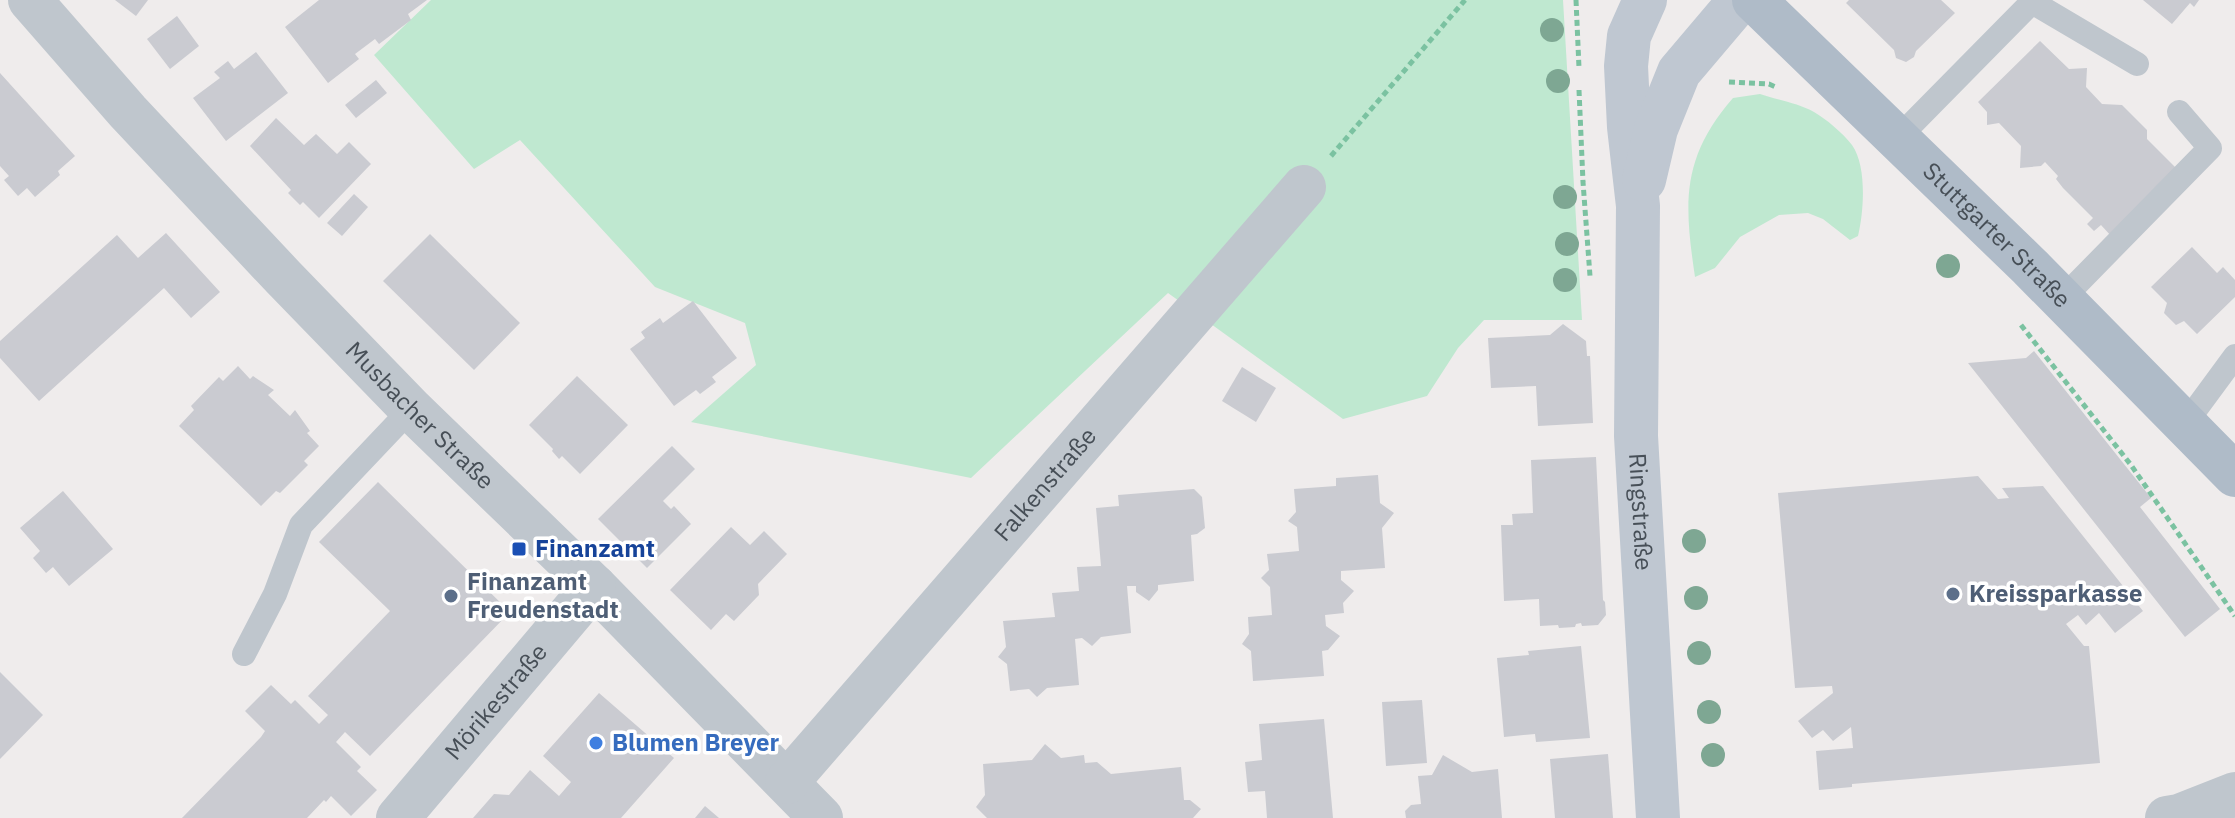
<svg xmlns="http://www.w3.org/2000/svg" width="2235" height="818" font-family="'IBM Plex Sans',sans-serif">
<rect width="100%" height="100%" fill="#efecec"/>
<!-- green -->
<g fill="#bfe8d0">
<polygon points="431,0 1563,0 1582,320 1484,320 1458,348 1427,396 1343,419 1168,293 971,478 691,422 756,365 745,323 655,287 520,140 474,169 374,55"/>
<path d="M1760,94C1777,100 1798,103 1814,112C1826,119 1843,133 1852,145C1867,166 1864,211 1858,236L1850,240L1823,219L1808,213L1779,215L1740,237L1715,268L1695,277C1684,203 1681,158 1733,98Z"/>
</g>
<!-- building -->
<g fill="#cacbd1">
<polygon points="115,0 148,0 136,16"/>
<polygon points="319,0 427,0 408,14 411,20 379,44 375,39 355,54 359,59 328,83 285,27"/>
<polygon points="1849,0 1941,0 1955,13 1916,51 1914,57 1906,62 1896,58 1894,50 1846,3"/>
<polygon points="2143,0 2199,0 2194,7 2190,3 2172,24"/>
<polygon points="177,16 199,46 170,69 147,39"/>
<polygon points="2040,41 2069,69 2087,68 2086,87 2102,104 2122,105 2147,130 2147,139 2176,168 2112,237 2101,225 2094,231 2087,224 2093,218 2063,188 2056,179 2058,176 2045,162 2041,166 2020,168 2021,146 1999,123 1987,125 1987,112 1978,102"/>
<polygon points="256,52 288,93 226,141 193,98 220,78 214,72 228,61 234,69"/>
<polygon points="0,73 75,156 58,171 60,175 35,197 27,188 18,196 4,180 9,176 0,166"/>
<polygon points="376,80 387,93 356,118 345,105"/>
<polygon points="276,118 304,145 316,134 337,154 349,142 371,164 319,218 303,202 300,205 288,193 291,190 250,146"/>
<polygon points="354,194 368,207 342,236 327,223"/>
<polygon points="166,233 220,292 191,318 164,288 39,401 0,358 0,341 117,235 138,258"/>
<polygon points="430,234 520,323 474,370 383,281"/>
<polygon points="2192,247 2217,273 2223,267 2235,280 2235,297 2197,334 2184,321 2176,325 2164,313 2167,303 2151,287"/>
<polygon points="693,301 737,358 712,377 716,382 700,394 696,390 674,406 630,349 645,338 641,332 660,318 663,323"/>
<polygon points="1563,324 1586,341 1587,356 1590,356 1593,423 1538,426 1536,386 1491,388 1488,338 1550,335"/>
<polygon points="2034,351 2151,498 2140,507 2220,609 2185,637 1968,363 2026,358"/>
<polygon points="238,366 250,379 253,376 274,390 268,395 290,416 295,410 310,431 307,433 319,446 304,461 308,465 280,493 276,491 261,506 179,426 194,410 191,406 219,377 223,381"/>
<polygon points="1242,367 1276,388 1256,422 1222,401"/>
<polygon points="577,376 628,425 580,474 562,456 559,459 552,451 553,449 529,425"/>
<polygon points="672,446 695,469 663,501 671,509 674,506 691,524 647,568 598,519"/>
<polygon points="1596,457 1603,600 1605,602 1606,615 1598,625 1582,626 1581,623 1576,624 1575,627 1559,628 1558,625 1540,626 1539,599 1504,601 1501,525 1513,525 1512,514 1533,513 1531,460"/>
<polygon points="1378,475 1380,503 1394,513 1382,528 1385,568 1341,571 1341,580 1354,591 1343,603 1344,613 1325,615 1326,626 1340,636 1328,650 1322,651 1324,676 1253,681 1251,651 1242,644 1249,634 1248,617 1272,615 1270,587 1261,578 1269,570 1267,554 1299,551 1297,527 1288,521 1296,512 1294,489 1336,486 1336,478"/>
<polygon points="1978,476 1998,499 2009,498 2002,488 2043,486 2143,611 2115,633 2099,613 2086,625 2078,615 2066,624 2084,646 2089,646 2100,763 1852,784 1852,787 1819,790 1816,751 1853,748 1851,727 1833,741 1823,730 1812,738 1798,721 1833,693 1832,686 1795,688 1778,493"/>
<polygon points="378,482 510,612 370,756 345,732 336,742 361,767 357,771 377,790 351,816 331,796 326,802 324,800 307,818 182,818 261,737 265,731 245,711 271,685 291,704 295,700 319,724 328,715 308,696 390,611 319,542"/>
<polygon points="1194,489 1202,497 1205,528 1197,534 1191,535 1194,581 1158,585 1158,590 1149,601 1136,592 1136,586 1127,586 1131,633 1101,637 1092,646 1082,638 1075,639 1079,685 1047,688 1037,697 1029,689 1010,691 1007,664 998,657 1006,647 1003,621 1055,617 1052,593 1079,591 1077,567 1101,566 1096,508 1119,506 1118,495"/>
<polygon points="63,491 113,549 69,586 53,567 46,573 33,558 40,551 20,528"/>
<polygon points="731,527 750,545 764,531 787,554 758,584 759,595 734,621 726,614 711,630 670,590"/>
<polygon points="1581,646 1590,738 1536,742 1535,734 1504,737 1497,658 1529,655 1528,651"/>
<polygon points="0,672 43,715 0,759"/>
<polygon points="599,693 674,758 621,818 473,818 494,794 509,795 530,770 559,796 571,782 543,756"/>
<polygon points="1422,700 1427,763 1386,766 1382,702"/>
<polygon points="1324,719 1333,818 1267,818 1265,791 1248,792 1245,762 1262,760 1259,724"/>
<polygon points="1045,744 1061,758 1084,755 1085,763 1097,762 1111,774 1181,767 1184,800 1190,800 1201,809 1193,818 987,818 976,807 985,795 983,764 1032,760"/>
<polygon points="1608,754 1613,818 1555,818 1550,759"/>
<polygon points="1443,755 1472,772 1498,769 1502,818 1406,818 1405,811 1411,805 1421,804 1418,776 1432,775"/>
<polygon points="705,806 719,818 695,818"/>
</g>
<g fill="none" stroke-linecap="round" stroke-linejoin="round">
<!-- path -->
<g stroke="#7bc2a1" stroke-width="5" stroke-dasharray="6 4" stroke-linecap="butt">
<polyline points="1576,0 1579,68"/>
<polyline points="1729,82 1769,84 1778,88"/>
<polyline points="1579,90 1583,182 1590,276"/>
<polyline points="1331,156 1465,0"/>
<polyline points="2021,325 2131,465 2235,616"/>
</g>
<!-- lane -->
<g stroke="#bfc6cd" stroke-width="24">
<polyline points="1897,139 2032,2 2137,64"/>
<polyline points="2061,300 2210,148 2179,112"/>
<polyline points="2185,424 2235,356"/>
<polyline points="244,654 275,594 301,525 411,409"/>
</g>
<!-- street -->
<g stroke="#bfc6cd" stroke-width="44">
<path id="s1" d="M30,0L128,112L283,277L411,409L594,586L821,818"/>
<path id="s2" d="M787,782L1304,187"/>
<path id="s3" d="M398,818L594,586"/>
<polyline points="2167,818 2179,816 2235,794"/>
</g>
<!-- secondary -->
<g stroke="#bfc7d1" stroke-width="44">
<path id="s4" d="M1645,0L1629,36L1626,66L1629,127L1638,206L1636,436L1658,818"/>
<polyline points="1644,180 1656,129 1679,72 1740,0"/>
</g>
<!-- primary -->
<path stroke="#afbbc8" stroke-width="44" id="s5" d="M1754,0L2030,267L2235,475"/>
</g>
<!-- trees -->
<g fill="#7ea793">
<circle cx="1552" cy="30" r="12"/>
<circle cx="1558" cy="81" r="12"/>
<circle cx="1565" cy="197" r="12"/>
<circle cx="1567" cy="244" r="12"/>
<circle cx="1948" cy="266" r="12"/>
<circle cx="1565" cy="280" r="12"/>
<circle cx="1694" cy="541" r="12"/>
<circle cx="1696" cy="598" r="12"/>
<circle cx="1699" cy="653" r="12"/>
<circle cx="1709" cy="712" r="12"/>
<circle cx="1713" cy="755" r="12"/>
</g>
<!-- markers -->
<rect fill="#1a4fb4" stroke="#fff" stroke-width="3" x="511" y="541" width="16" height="16" rx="4"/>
<g fill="#5c6f8a" stroke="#fff" stroke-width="3">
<circle cx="1953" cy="594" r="8"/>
<circle cx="451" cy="596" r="8"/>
</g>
<circle fill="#3f7fe0" stroke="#fff" stroke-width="3" cx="596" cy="743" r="8"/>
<g text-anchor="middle" stroke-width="7" stroke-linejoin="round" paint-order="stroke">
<!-- street labels -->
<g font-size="24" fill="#474f57" stroke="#fff">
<text dy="8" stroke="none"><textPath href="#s5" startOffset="338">Stuttgarter Straße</textPath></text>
<text dy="8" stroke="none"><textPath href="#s1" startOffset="570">Musbacher Straße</textPath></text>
<text dy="8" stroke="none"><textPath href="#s2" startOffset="394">Falkenstraße</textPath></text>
<text dy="8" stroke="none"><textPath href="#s4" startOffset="516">Ringstraße</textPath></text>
<text dy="8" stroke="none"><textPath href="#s3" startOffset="152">Mörikestraße</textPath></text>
</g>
<!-- transit labels -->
<g font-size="24" font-weight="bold" fill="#164399" stroke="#fff" text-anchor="start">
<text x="535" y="557">Finanzamt</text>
</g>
<!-- service labels -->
<g font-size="24" font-weight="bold" fill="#4e5e75" stroke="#fff" text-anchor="start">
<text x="467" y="590">Finanzamt<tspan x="467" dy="28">Freudenstadt</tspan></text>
<text x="1969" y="602">Kreissparkasse</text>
</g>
<!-- shop labels -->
<g font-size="24" font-weight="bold" fill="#366cbe" stroke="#fff" text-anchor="start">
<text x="612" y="751">Blumen Breyer</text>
</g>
</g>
</svg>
